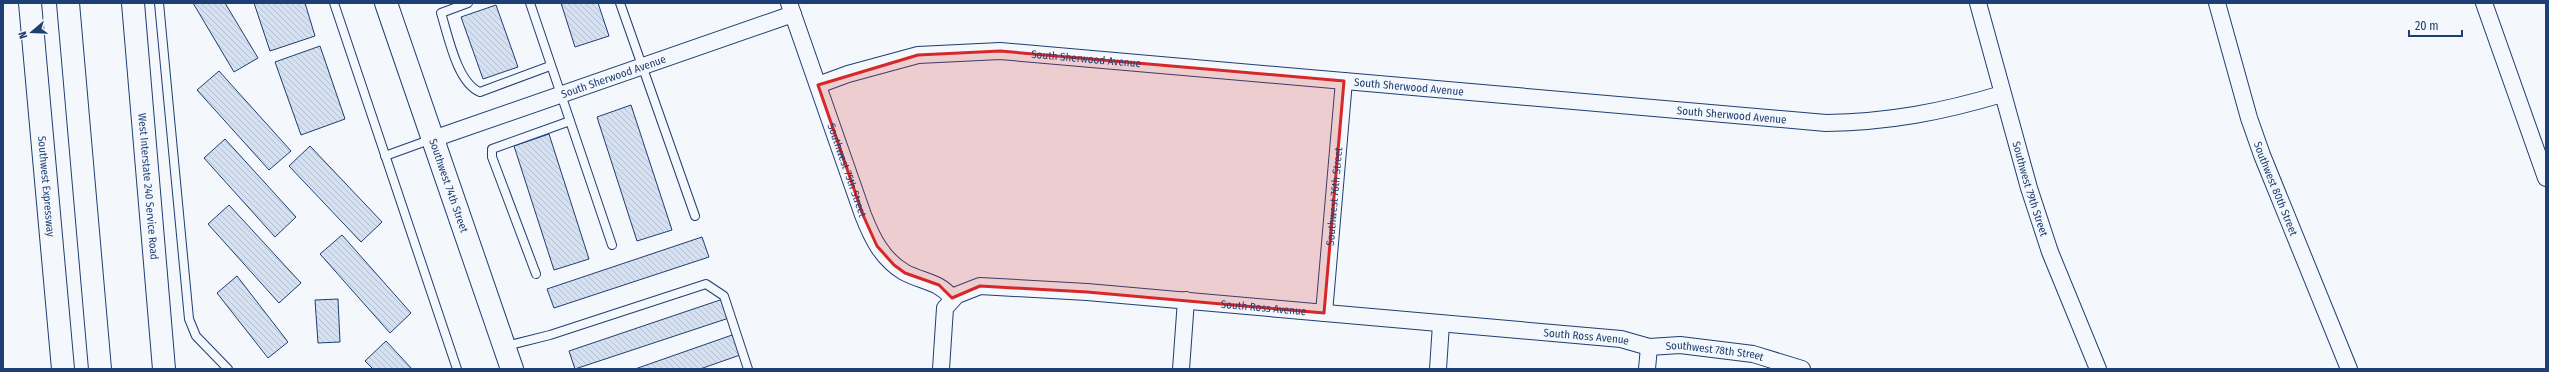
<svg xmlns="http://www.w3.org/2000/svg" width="2549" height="372" font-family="'Fira Sans Condensed',sans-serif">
<defs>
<pattern id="building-back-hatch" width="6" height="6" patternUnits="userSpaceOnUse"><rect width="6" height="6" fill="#d5e0f0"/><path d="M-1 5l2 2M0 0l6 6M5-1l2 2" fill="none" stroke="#b6c1d1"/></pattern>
</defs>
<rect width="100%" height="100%" fill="#f4f7fb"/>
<!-- building -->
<g fill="url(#building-back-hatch)" stroke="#1d3f73">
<polygon points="193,3 225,3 258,58 234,72"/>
<polygon points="254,3 305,3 315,36 270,51"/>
<polygon points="561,3 598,3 609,36 575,47"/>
<polygon points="496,5 518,67 483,79 461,17"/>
<polygon points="320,46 345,119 301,135 275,62"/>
<polygon points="219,71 291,151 269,170 197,90"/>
<polygon points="631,105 672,230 637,241 597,117"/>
<polygon points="549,134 589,259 554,270 514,146"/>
<polygon points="225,139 296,217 275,237 204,158"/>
<polygon points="310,146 382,222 361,242 289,166"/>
<polygon points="229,205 301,283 279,303 208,224"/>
<polygon points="342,235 411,313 390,333 320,254"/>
<polygon points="702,237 709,257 554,308 547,289"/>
<polygon points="237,276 288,342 268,358 217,293"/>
<polygon points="338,299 340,342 318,343 315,300"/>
<polygon points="723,299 729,318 575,369 569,351"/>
<polygon points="735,334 743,354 700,369 635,369"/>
<polygon points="386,341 412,369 373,369 365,361"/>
</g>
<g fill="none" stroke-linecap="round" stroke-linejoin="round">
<!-- lane casing -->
<g stroke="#1d3f73" stroke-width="10">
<g id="lane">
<polyline points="159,3 189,319 196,336 228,369"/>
<polyline points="334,3 457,369"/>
<path d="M468,3L441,13C448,35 457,83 480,92L550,66"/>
<polyline points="530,3 612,245"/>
<polyline points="620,3 695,216"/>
<polyline points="385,156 432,139"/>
<polyline points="536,274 492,157 492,149 570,121"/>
<polyline points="506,346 550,335 706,284 724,296 748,369"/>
</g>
</g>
<!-- street casing -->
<g stroke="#1d3f73" stroke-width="18">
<g id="street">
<path id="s1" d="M789,3L863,215C872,238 882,259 904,272C922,282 939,281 952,298"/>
<path id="s2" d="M1978,3L2029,188L2050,252L2098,369"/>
<path id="s3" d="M2217,3L2249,118L2262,155L2349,369"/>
<polyline points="2484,3 2546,178"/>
<path id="s4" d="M818,85L848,74L918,55L1000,51L1826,123C1889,122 1942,112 2002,94"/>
<path id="s5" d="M433,139L793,14"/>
<path id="s6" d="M1324,313L1344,81"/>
<path id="s7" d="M941,369L945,308L957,295L980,286L1087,292L1621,339L1649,347L1680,345L1753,354L1802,369"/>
<polyline points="1181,369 1186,300"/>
<polyline points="1438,369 1441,324"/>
<polyline points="1647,369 1649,347"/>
</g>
</g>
<!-- secondary casing -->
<g stroke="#1d3f73" stroke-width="24">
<g id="secondary">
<path id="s8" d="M133,3L164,369"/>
<path id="s9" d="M386,3L512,369"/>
</g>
</g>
<!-- highway casing -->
<g stroke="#1d3f73" stroke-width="24">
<g id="highway">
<path id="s10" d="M30,3L63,369"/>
<polyline points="68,3 100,369"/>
</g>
</g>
<!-- lane -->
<use href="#lane" stroke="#f4f7fb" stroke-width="8"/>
<!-- street -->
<use href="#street" stroke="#f4f7fb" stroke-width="16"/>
<!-- secondary -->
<use href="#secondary" stroke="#f4f7fb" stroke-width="22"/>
<!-- highway -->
<use href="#highway" stroke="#f4f7fb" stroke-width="22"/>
</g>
<!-- marked area -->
<path fill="#d62828" fill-opacity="0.2" stroke="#d62828" stroke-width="3" stroke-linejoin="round" d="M1000,51L1344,81L1324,313L1087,292L980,286L952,298L939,285L905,273L894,265L877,246L863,215L818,85L918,55Z"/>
<g text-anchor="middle" stroke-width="3" stroke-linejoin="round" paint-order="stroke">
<!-- street labels -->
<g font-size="11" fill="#1d3f73" stroke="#f4f7fb">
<text dy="4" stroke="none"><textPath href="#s4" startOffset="273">South Sherwood Avenue</textPath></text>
<text dy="4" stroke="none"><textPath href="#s5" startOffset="191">South Sherwood Avenue</textPath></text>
<text dy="4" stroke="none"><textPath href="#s4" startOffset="597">South Sherwood Avenue</textPath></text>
<text dy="4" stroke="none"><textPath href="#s4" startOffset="921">South Sherwood Avenue</textPath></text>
<text dy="4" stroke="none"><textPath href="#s1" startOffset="177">Southwest 75th Street</textPath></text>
<text dy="4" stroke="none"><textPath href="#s10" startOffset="184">Southwest Expressway</textPath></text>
<text dy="4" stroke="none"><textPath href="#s8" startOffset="184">West Interstate 240 Service Road</textPath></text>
<text dy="4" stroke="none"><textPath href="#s9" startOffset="193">Southwest 74th Street</textPath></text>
<text dy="4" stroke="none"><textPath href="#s2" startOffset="193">Southwest 79th Street</textPath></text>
<text dy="4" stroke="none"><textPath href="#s3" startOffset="195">Southwest 80th Street</textPath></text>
<text dy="4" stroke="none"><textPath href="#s6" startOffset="117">Southwest 76th Street</textPath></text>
<text dy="4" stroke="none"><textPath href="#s7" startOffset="388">South Ross Avenue</textPath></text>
<text dy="4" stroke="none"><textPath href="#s7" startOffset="712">South Ross Avenue</textPath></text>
<text dy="4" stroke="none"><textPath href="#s7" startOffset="842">Southwest 78th Street</textPath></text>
</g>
</g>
<!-- border -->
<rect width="2549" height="372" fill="none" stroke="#1d3f73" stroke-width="8"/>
<!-- north arrow -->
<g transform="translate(32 32) rotate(251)" stroke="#f4f7fb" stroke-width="3" paint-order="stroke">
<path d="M0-3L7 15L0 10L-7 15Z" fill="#1d3f73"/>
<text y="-6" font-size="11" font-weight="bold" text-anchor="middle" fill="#1d3f73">N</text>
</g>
<!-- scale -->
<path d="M2409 30v6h53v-6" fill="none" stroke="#1d3f73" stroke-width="2"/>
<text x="2415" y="30" font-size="12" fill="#1d3f73" stroke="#f4f7fb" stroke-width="3" paint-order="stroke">20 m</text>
</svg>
